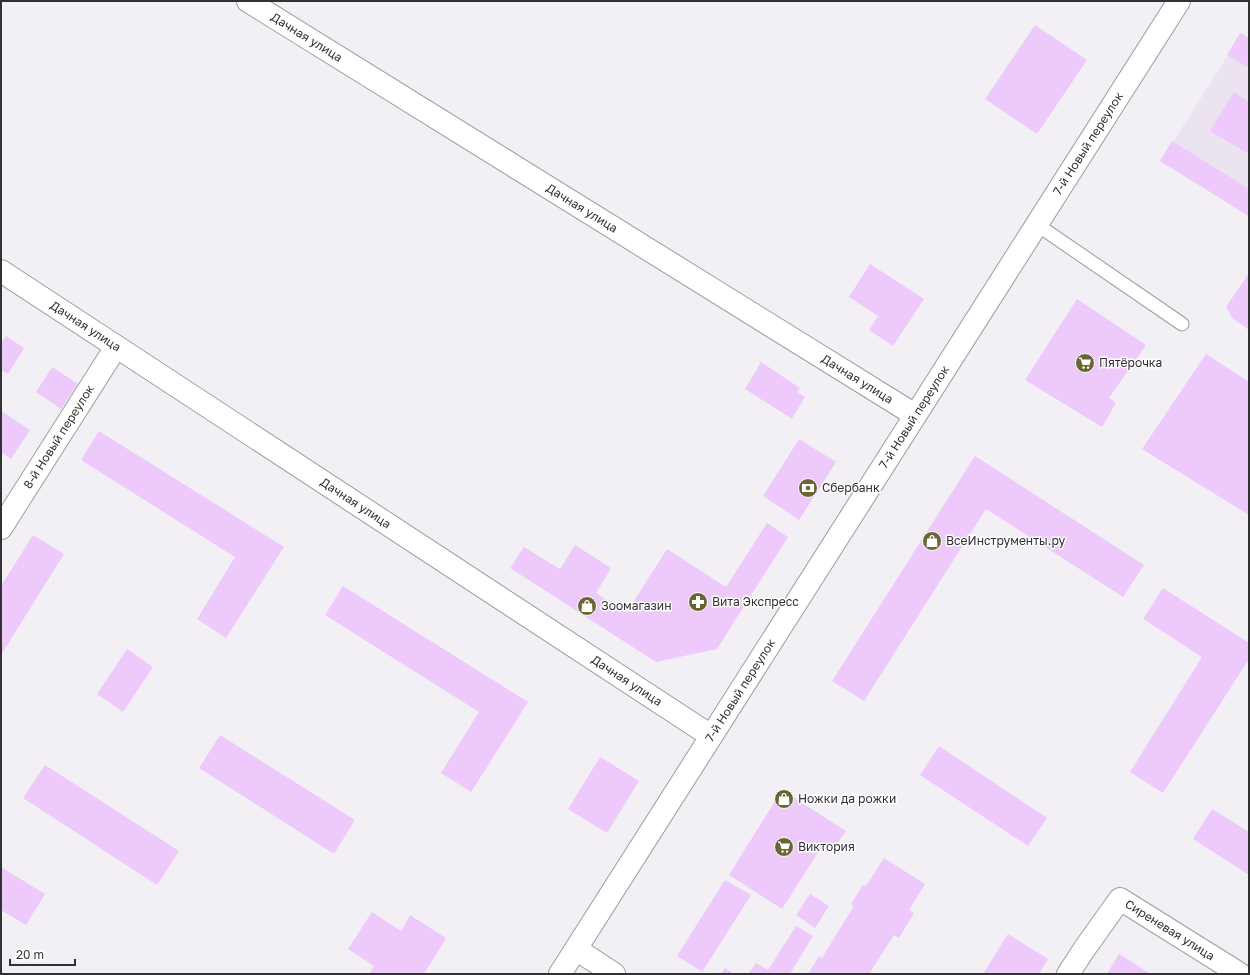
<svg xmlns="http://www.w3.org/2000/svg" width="1250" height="975" font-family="'Golos Text',sans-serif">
<rect width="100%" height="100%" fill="#f3f0f5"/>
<!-- built -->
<polygon fill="#ebe3ef" points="1242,33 1249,38 1249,217 1161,161"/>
<!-- building -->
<g fill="#edc9fc">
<polygon points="1035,25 1087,60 1037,134 985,99"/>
<polygon points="1240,33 1249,38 1249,68 1227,55"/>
<polygon points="1234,92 1249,102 1249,154 1210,131"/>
<polygon points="1172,141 1249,189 1249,216 1160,161"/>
<polygon points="870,264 924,299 893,346 869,330 878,316 849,297"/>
<polygon points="1249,273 1249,330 1232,318 1226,307"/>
<polygon points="1077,299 1146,345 1109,398 1116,403 1102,427 1025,380"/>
<polygon points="6,336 24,348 8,374 1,370 1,344"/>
<polygon points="1206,354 1249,382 1249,515 1142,449"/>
<polygon points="761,362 800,388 797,392 805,397 792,419 745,389"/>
<polygon points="52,367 78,384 61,409 36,392"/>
<polygon points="1,411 30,430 11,459 1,452"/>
<polygon points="99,431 284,547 226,638 197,619 235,557 81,460"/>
<polygon points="799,439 836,462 799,520 763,496"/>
<polygon points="975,456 1144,565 1123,597 986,509 864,701 832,681"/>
<polygon points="767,523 788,537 717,649 656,662 510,568 524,547 560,569 575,545 611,568 596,593 627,612 667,549 726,587"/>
<polygon points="33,535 64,554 1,655 1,586"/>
<polygon points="343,586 528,702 471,792 441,773 479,712 325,615"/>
<polygon points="1163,588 1249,643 1249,659 1163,793 1130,772 1202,657 1143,619"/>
<polygon points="127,649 153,667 123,712 97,694"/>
<polygon points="220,735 355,820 334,854 199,768"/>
<polygon points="939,746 1047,818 1028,846 920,775"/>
<polygon points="600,757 639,781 607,833 568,809"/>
<polygon points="45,765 179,851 157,885 23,798"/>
<polygon points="782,790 846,831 833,850 824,843 782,909 729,875"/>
<polygon points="1212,809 1249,832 1249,875 1193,839"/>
<polygon points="884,858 925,884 909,910 914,913 899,938 894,935 869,974 808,974 819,956 822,958 854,906 851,904 863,885 866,886"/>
<polygon points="1,867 45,894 26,925 1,910"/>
<polygon points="725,880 751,895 702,972 677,956"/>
<polygon points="810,894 829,906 815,928 796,915"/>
<polygon points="372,912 401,931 410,915 446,938 424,974 410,974 408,973 408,974 369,974 374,966 348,949"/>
<polygon points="796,926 813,936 790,974 748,974 756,963 768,970"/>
<polygon points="1008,934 1048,959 1039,974 983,974"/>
<polygon points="1119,954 1151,974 1107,974"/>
<polygon points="725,968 734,974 721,974"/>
</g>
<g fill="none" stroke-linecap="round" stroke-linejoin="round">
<!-- service casing -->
<g stroke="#9e9ba0" stroke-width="15">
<polyline id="service" points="1036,224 1182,324"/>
</g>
<!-- minor casing -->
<g stroke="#9e9ba0" stroke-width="24">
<g id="minor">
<path id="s1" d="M248,1L915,415"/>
<path id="s2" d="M1,271L711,736"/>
<path id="s3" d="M1,528L116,347"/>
<polyline points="576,949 614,974"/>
<path id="s4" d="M1068,974L1085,948L1120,899L1240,974"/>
</g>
</g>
<!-- tertiary casing -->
<g stroke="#9e9ba0" stroke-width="24">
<g id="tertiary">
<path id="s5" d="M560,974L1179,1"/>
</g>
</g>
<!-- service -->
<use href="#service" stroke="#fff" stroke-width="13"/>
<!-- minor -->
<use href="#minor" stroke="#fff" stroke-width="22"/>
<!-- tertiary -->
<use href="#tertiary" stroke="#fff" stroke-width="22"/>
</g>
<!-- icons -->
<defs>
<g id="supermarket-disc" transform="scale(1)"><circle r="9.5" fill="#696633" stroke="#fff"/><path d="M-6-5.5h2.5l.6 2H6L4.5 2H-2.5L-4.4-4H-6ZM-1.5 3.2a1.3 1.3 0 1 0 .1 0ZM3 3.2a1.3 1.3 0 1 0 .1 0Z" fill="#fff"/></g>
<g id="bank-disc" transform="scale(1)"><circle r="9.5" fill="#696633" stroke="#fff"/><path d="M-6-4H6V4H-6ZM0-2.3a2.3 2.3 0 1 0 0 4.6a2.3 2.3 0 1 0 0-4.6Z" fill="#fff"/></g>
<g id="shop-disc" transform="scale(1)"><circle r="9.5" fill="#696633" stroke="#fff"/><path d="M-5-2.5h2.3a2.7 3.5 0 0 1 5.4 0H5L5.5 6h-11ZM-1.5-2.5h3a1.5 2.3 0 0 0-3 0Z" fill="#fff"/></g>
<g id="pharmacy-disc" transform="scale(1)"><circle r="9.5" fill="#696633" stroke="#fff"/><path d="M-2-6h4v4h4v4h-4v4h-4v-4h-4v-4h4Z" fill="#fff"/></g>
</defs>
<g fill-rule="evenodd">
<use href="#supermarket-disc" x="1085" y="363"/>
<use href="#bank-disc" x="808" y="488"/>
<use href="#shop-disc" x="932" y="541"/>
<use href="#pharmacy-disc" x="698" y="602"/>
<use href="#shop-disc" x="587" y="606"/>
<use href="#shop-disc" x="784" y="799"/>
<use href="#supermarket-disc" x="784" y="847"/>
</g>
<g text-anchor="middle" stroke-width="3" stroke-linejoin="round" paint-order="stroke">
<!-- street labels -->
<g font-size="12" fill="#333133" stroke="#fff">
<text dy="4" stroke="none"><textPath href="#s1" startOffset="69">Дачная улица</textPath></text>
<text dy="4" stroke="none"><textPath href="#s5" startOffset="984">7-й Новый переулок</textPath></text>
<text dy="4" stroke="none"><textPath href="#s1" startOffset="393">Дачная улица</textPath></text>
<text dy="4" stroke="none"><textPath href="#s2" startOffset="101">Дачная улица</textPath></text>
<text dy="4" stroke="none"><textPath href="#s1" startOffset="717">Дачная улица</textPath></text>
<text dy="4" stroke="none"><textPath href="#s5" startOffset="660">7-й Новый переулок</textPath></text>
<text dy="4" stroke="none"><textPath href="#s3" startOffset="108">8-й Новый переулок</textPath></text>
<text dy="4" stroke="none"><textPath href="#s2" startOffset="424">Дачная улица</textPath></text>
<text dy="4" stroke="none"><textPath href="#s2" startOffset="748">Дачная улица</textPath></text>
<text dy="4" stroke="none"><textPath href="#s5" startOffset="336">7-й Новый переулок</textPath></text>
<text dy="4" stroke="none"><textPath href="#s4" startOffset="150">Сиреневая улица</textPath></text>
</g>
<!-- poi labels -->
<g font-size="12" fill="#333133" stroke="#fff" text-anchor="start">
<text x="1099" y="367">Пятёрочка</text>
<text x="822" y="492">Сбербанк</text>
<text x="946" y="545">ВсеИнструменты.ру</text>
<text x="712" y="606">Вита Экспресс</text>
<text x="601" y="610">Зоомагазин</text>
<text x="798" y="803">Ножки да рожки</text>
<text x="798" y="851">Виктория</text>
</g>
</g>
<!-- border -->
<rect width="1250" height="975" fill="none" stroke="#333133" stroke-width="4"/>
<!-- scale -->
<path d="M10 959v6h65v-6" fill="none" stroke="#333133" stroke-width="2"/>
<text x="16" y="959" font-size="12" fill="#333133" stroke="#ffffff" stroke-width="3" paint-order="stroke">20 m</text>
</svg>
